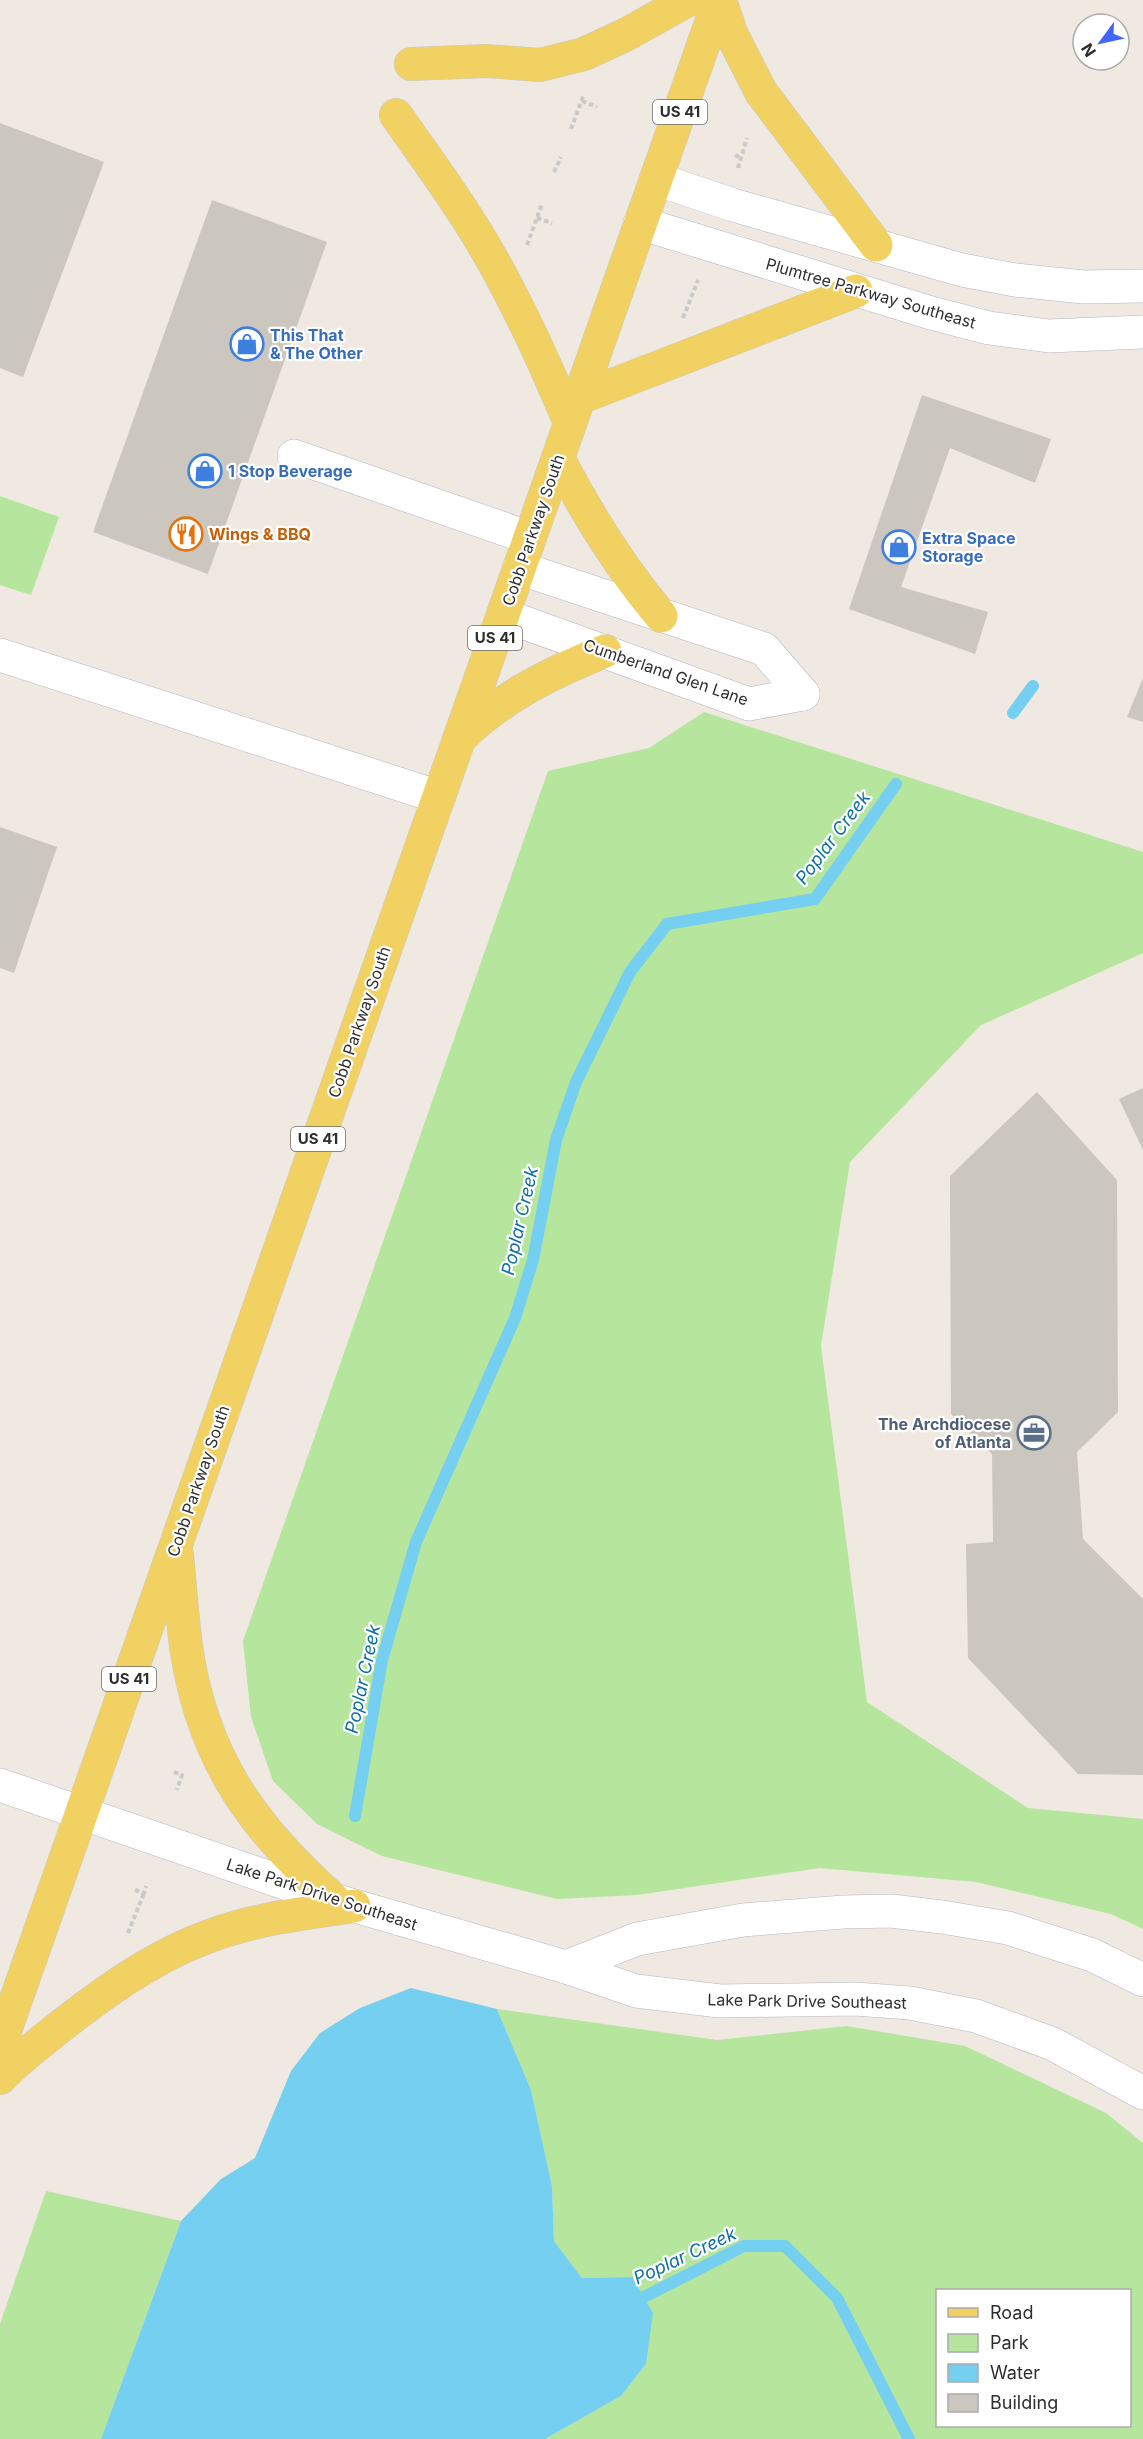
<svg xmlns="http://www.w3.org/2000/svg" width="1143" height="2439" font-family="Inter,sans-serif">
<rect width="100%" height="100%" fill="#efe9e1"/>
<!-- green -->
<g fill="#b6e59e" fill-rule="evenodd">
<polygon points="0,496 59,517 31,595 0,585"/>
<polygon points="704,712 1143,852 1143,953 981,1025 850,1162 821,1346 867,1702 1028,1808 1143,1819 1143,1929 1111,1914 976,1882 820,1868 637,1895 557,1899 382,1856 317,1824 273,1781 251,1717 243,1641 548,771 649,748"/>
<path d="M497,2009L717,2040L847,2026L965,2046L1106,2113L1143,2143V2439H545L621,2396L646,2364L632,2277L582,2278L554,2241L552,2186L531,2090ZM938,2290H1130V2426H938Z"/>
<polygon points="46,2191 181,2221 101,2439 0,2439 0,2324"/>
</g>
<!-- water -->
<polygon fill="#75cff0" points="411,1988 497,2009 531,2090 552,2186 554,2241 582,2278 632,2277 653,2313 646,2364 621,2396 545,2439 101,2439 181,2221 221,2179 255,2158 291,2071 320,2033 360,2008"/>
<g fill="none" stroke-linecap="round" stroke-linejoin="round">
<!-- stream -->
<g stroke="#75cff0" stroke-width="12">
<polyline points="1013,713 1033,686"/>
<polyline points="355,1816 382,1660 416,1542 515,1318 533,1260 556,1140 576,1082 630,972 667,924 815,899 896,784"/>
<polyline points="629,2300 644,2297 744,2246 785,2246 837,2298 909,2439"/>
</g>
</g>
<!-- building -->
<g fill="#cbc7bf">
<polygon points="0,123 104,162 23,377 0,368"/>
<polygon points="212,200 327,242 208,574 93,532"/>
<polygon points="922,395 1051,439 1035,483 950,448 901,587 988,612 975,654 849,609"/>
<polygon points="1143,678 1143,722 1127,717"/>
<polygon points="0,827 57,847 14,973 0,968"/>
<polygon points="1143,1088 1143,1150 1119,1099"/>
<polygon points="1037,1092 1117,1180 1118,1412 1077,1452 1083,1539 1143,1599 1143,1775 1078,1774 968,1658 966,1544 993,1542 992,1454 951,1414 950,1176"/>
</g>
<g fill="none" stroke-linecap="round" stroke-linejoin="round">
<!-- minor casing -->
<g stroke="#b4b7c1" stroke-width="34">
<g id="minor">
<polyline points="656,179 733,205 962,270 1015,280 1084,287 1143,286"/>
<polyline points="640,223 931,313 989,328 1049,336 1143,332"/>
<polyline points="294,456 530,538"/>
<polyline points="519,568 764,649 803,694"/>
<polyline points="503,615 749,704 803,694"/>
<polyline points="0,655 439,797"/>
<polyline points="0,1785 334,1900 566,1967 636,1991 720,2001 855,1999 910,2003 976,2016 1053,2044 1143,2093"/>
<polyline points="566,1967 637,1939 743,1920 843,1912 891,1911 942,1917 1008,1928 1092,1955 1143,1980"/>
</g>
</g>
<!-- major casing -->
<g stroke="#c9c9c9" stroke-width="34">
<g id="major">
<polyline points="720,0 731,33 761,92 876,245"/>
<polyline points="411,64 487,61 540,65 584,54 627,34 688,0"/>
<path d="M396,115C424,155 454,195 479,237C515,297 543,359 570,423"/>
<polyline points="579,398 856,291"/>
<path d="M558,458C587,514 620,567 661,616"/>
<path d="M460,738C501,697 553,672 605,651"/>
<path d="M177,1555C180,1586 182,1616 186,1646C202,1758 252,1827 334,1900"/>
<polyline points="0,2045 719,0"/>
<path d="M0,2078C16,2061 34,2048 52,2033C99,1996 150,1958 207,1937C254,1919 304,1913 354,1906"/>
</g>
</g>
<!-- path -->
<g stroke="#c9c9c9" stroke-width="4" stroke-dasharray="4.5 3" stroke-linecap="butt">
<polyline points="582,101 597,107"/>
<polyline points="571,129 584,94"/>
<polyline points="735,155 741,158"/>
<polyline points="738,168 747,138"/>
<polyline points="554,172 561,157"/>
<polyline points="537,218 552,223"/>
<polyline points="527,245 542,204"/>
<polyline points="683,318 698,280"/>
<polyline points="174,1772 182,1775 177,1790"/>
<polyline points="135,1890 144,1893 146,1886"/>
<polyline points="128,1933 144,1893"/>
</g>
<!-- minor -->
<use href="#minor" stroke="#fff" stroke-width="33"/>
<!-- major -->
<use href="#major" stroke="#f2d163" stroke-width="33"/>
</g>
<!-- icons -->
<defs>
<g id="shop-ring" transform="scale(1.725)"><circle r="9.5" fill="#fff" stroke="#3f7fe0" stroke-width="1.5"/><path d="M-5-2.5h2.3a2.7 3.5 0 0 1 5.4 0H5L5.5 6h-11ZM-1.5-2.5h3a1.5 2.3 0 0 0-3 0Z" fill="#3f7fe0"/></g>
<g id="restaurant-ring" transform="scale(1.725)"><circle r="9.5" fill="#fff" stroke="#e8710a" stroke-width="1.5"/><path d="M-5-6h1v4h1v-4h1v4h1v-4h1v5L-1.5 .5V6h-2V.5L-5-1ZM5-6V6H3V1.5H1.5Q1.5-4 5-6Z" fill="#e8710a"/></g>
<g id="office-ring" transform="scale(1.725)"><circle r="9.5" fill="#fff" stroke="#5c6f8a" stroke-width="1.5"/><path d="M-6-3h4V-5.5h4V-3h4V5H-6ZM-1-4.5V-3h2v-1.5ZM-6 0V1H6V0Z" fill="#5c6f8a"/></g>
</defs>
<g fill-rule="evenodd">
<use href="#shop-ring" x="247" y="344"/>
<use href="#shop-ring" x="205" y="471"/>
<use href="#restaurant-ring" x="186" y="534"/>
<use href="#shop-ring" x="899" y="547"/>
<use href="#office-ring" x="1034" y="1433"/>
</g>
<g text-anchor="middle" stroke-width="4.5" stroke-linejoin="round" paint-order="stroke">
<!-- shield labels -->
<g fill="#fff" stroke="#6d6d6d" stroke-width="1.5">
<rect x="653" y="100" width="54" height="24" rx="4.5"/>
<rect x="468" y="626" width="54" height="24" rx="4.5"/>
<rect x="291" y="1127" width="54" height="24" rx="4.5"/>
<rect x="102" y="1667" width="54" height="24" rx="4.5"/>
</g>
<g font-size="15" font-weight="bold" fill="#2e2e2e">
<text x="680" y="117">US 41</text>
<text x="495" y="643">US 41</text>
<text x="318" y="1144">US 41</text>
<text x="129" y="1684">US 41</text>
</g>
<!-- street labels -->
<g font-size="16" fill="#2e2e2e" stroke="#fff">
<text transform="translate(871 293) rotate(16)" y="6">Plumtree Parkway Southeast</text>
<text transform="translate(533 530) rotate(-71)" y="6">Cobb Parkway South</text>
<text transform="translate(666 672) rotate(19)" y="6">Cumberland Glen Lane</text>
<text transform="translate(359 1022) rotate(-71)" y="6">Cobb Parkway South</text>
<text transform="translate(198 1481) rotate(-71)" y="6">Cobb Parkway South</text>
<text transform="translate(322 1894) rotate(18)" y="6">Lake Park Drive Southeast</text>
<text transform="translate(807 2001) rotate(1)" y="6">Lake Park Drive Southeast</text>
</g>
<!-- shop labels -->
<g font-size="16" font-weight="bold" fill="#366cbe" stroke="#fff" text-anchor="start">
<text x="270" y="341">This That<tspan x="270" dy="18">&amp; The Other</tspan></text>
<text x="228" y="477">1 Stop Beverage</text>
<text x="922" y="544">Extra Space<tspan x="922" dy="18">Storage</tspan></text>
</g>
<!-- food labels -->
<g font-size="16" font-weight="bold" fill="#c56008" stroke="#fff" text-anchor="start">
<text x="209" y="540">Wings &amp; BBQ</text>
</g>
<!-- service labels -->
<g font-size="16" font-weight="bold" fill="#4e5e75" stroke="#fff" text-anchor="end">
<text x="1011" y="1430">The Archdiocese<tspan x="1011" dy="18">of Atlanta</tspan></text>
</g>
<!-- water labels -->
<g font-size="18" font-style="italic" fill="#0d6fa3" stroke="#fff">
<text transform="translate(833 838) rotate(-53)" y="6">Poplar Creek</text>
<text transform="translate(520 1221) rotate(-77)" y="6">Poplar Creek</text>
<text transform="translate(363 1679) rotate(-78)" y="6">Poplar Creek</text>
<text transform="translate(685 2256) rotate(-25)" y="6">Poplar Creek</text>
</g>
</g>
<!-- legend -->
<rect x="936" y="2289" width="195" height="138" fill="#ffffff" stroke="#ababab" stroke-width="1.5"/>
<rect x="948" y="2308" width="30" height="9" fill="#f2d163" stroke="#ababab" stroke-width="1.5"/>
<text x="990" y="2319" font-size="18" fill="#2e2e2e">Road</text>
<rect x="948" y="2334" width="30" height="18" fill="#b6e59e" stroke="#ababab" stroke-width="1.5"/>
<text x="990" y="2349" font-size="18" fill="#2e2e2e">Park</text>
<rect x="948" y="2364" width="30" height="18" fill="#75cff0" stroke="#ababab" stroke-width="1.5"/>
<text x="990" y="2379" font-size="18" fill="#2e2e2e">Water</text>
<rect x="948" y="2394" width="30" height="18" fill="#cbc7bf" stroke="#ababab" stroke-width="1.5"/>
<text x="990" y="2409" font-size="18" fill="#2e2e2e">Building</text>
<!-- north arrow -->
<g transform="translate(1101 42) rotate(237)"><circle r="28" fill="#ffffff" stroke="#ababab" stroke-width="1.5"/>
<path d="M0-4.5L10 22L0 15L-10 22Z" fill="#4264fb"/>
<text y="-9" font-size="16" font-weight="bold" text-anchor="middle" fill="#2e2e2e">N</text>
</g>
</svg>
